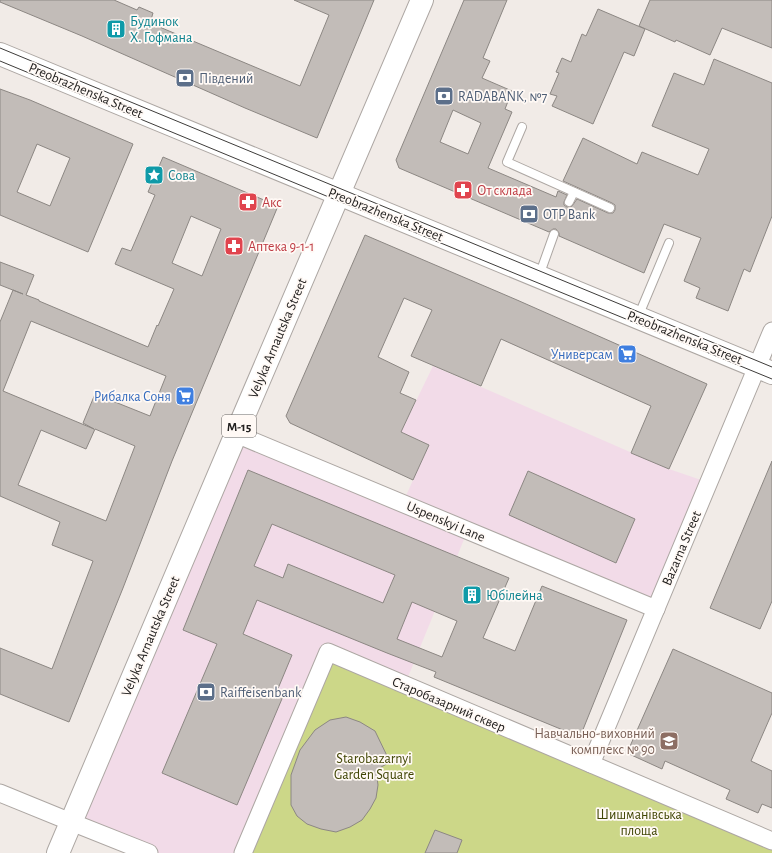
<svg xmlns="http://www.w3.org/2000/svg" width="772" height="853" font-family="'Alegreya Sans',sans-serif">
<rect width="100%" height="100%" fill="#f1ebe7"/>
<!-- commercial -->
<g fill="#f2dbe8">
<polygon points="433,366 669,469 707,482 656,606 404,500 429,445 401,432"/>
<polygon points="237,435 467,532 408,677 238,853 149,853 73,821"/>
</g>
<!-- green -->
<polygon fill="#ccd788" points="328,652 772,841 772,853 243,853"/>
<!-- building -->
<g fill="#c2bcb8" stroke="#8c8783" fill-rule="evenodd">
<polygon points="0,0 114,0 137,10 139,7 153,13 150,23 300,86 329,15 294,0 374,0 317,138 245,108 82,36 0,2"/>
<path d="M464,0H507L483,58L490,61L482,78L512,91L505,109L512,112L488,168L556,197L558,191L567,195L564,202V205L567,207H570L572,206L577,199L608,213H613L615,210V205L612,203L563,181L583,138L637,164L642,152L698,175L709,149L652,126L674,73L704,85L714,59L772,83V216L750,272L744,269L728,311L696,298L700,288L684,281L701,238L664,224L644,273L559,236V233L556,229H553L549,232L399,168L396,160ZM453,110L481,123L468,154L440,142Z"/>
<polygon points="650,0 772,0 772,48 722,28 710,55 676,40 675,42 639,26"/>
<polygon points="598,9 645,29 634,56 624,52 593,124 552,106 557,96 550,94 559,73 556,72 562,58 571,62 582,34 586,36"/>
<path d="M0,89L30,100L133,144L88,252L0,215ZM37,144L70,158L50,206L17,192Z"/>
<path d="M163,157L278,206L172,461L123,588L69,722L0,694V648L52,669L93,561L52,545L60,522L0,496V322L13,290L23,294L0,285V262L34,275L26,295L39,300V301L148,347L157,325L158,326L174,289L115,264L122,248L131,251L155,195L148,192ZM191,216L221,229L202,276L172,263ZM31,321L166,376L150,416L95,394L83,423L94,429L3,391ZM95,429L135,446L106,521L18,485L41,430L86,449Z"/>
<polygon points="365,235 517,300 707,384 669,469 631,453 651,406 501,339 481,386 411,356 432,310 404,298 378,357 409,372 400,393 416,400 401,432 429,445 413,480 290,423 286,416"/>
<polygon points="772,461 772,601 760,629 710,608"/>
<path d="M248,470L509,578L483,638L515,651L542,586L627,620L580,737L434,677L436,672L387,653L257,600L243,634L292,655L277,691L284,694L237,805L162,773L217,644L183,630ZM272,524L395,575L383,603L288,564L283,578L254,566ZM412,602L457,621L442,657L397,639Z"/>
<polygon points="528,471 635,519 616,563 509,515"/>
<polygon points="673,649 772,693 772,713 751,761 772,771 772,808 762,804 758,813 726,799 730,790 665,761 662,769 627,753"/>
<polygon points="346,717 360,722 375,731 390,762 376,770 378,785 376,798 370,809 362,820 350,827 336,832 321,829 307,824 297,816 291,805 291,775 300,750 315,730 330,720"/>
<polygon points="435,830 462,840 457,853 425,853"/>
</g>
<g fill="none" stroke-linecap="round" stroke-linejoin="round">
<!-- lane casing -->
<g stroke="#ada7a3" stroke-width="10">
<g id="lane">
<polyline points="522,127 507,162 610,208"/>
<polyline points="569,202 574,192"/>
<polyline points="539,276 554,234"/>
<polyline points="638,317 669,243"/>
</g>
</g>
<!-- street casing -->
<g stroke="#ada7a3" stroke-width="19">
<g id="street">
<polyline points="236,434 656,609"/>
<polyline points="591,764 772,331"/>
<polyline points="0,793 71,822 149,853"/>
<polyline points="243,853 328,652 772,841"/>
</g>
</g>
<!-- secondary casing -->
<g stroke="#ada7a3" stroke-width="24">
<polyline id="secondary" points="0,54 772,373"/>
</g>
<!-- primary casing -->
<g stroke="#ada7a3" stroke-width="24">
<polyline id="primary" points="58,853 236,434 422,0"/>
</g>
<!-- lane -->
<use href="#lane" stroke="#fff" stroke-width="8"/>
<!-- street -->
<use href="#street" stroke="#fff" stroke-width="17"/>
<!-- secondary -->
<use href="#secondary" stroke="#fff" stroke-width="22"/>
<!-- primary -->
<use href="#primary" stroke="#fff" stroke-width="22"/>
<!-- tram -->
<g stroke="#3e3c3a" stroke-width="1">
<polyline points="0,48 772,367"/>
<polyline points="0,61 336,200 772,379"/>
</g>
</g>
<!-- icons -->
<defs>
<g id="building-square" transform="scale(1)"><rect x="-9" y="-9" width="18" height="18" rx="4" fill="#0f9aa8" stroke="#fff9f5"/><path d="M-4-6H4V6H1V3H-1V6H-4ZM-2.5-4.3h1.7v1.8h-1.7ZM.8-4.3h1.7v1.8H.8ZM-2.5-1h1.7V.8h-1.7ZM.8-1h1.7V.8H.8Z" fill="#fff"/></g>
<g id="bank-square" transform="scale(1)"><rect x="-9" y="-9" width="18" height="18" rx="4" fill="#5c6f8a" stroke="#fff9f5"/><path d="M-6-4H6V4H-6ZM0-2.3a2.3 2.3 0 1 0 0 4.6a2.3 2.3 0 1 0 0-4.6Z" fill="#fff"/></g>
<g id="sight-square" transform="scale(1)"><rect x="-9" y="-9" width="18" height="18" rx="4" fill="#0f9aa8" stroke="#fff9f5"/><path d="M0-6L1.8-2.2L6-1.7L2.9 1.2L3.7 5.4L0 3.3L-3.7 5.4L-2.9 1.2L-6-1.7L-1.8-2.2Z" fill="#fff"/></g>
<g id="pharmacy-square" transform="scale(1)"><rect x="-9" y="-9" width="18" height="18" rx="4" fill="#e0444e" stroke="#fff9f5"/><path d="M-2-6h4v4h4v4h-4v4h-4v-4h-4v-4h4Z" fill="#fff"/></g>
<g id="supermarket-square" transform="scale(1)"><rect x="-9" y="-9" width="18" height="18" rx="4" fill="#3f7fe0" stroke="#fff9f5"/><path d="M-6-5.5h2.5l.6 2H6L4.5 2H-2.5L-4.4-4H-6ZM-1.5 3.2a1.3 1.3 0 1 0 .1 0ZM3 3.2a1.3 1.3 0 1 0 .1 0Z" fill="#fff"/></g>
<g id="school-square" transform="scale(1)"><rect x="-9" y="-9" width="18" height="18" rx="4" fill="#8d6e63" stroke="#fff9f5"/><path d="M0-5L7-2L0 1L-7-2ZM-4 1L0 2.5L4 1V4Q0 6-4 4Z" fill="#fff"/></g>
</defs>
<g fill-rule="evenodd">
<use href="#building-square" x="116" y="29"/>
<use href="#bank-square" x="185" y="78"/>
<use href="#bank-square" x="444" y="96"/>
<use href="#sight-square" x="154" y="175"/>
<use href="#pharmacy-square" x="463" y="190"/>
<use href="#pharmacy-square" x="248" y="202"/>
<use href="#bank-square" x="529" y="214"/>
<use href="#pharmacy-square" x="234" y="246"/>
<use href="#supermarket-square" x="627" y="354"/>
<use href="#supermarket-square" x="185" y="396"/>
<use href="#building-square" x="472" y="595"/>
<use href="#bank-square" x="206" y="692"/>
<use href="#school-square" x="669" y="741"/>
</g>
<g text-anchor="middle" stroke-width="3.5" stroke-linejoin="round" paint-order="stroke">
<!-- shield labels -->
<rect fill="#fff9f5" stroke="#656260" stroke-width="1" x="222" y="415" width="34" height="22" rx="3"/>
<g font-size="13" font-weight="bold" fill="#232120">
<text x="239" y="431">М-15</text>
</g>
<!-- culture labels -->
<g font-size="14" fill="#0d838f" stroke="#fff9f5" text-anchor="start">
<text x="130" y="26">Будинок<tspan x="130" dy="16">Х. Гофмана</tspan></text>
<text x="168" y="180">Сова</text>
<text x="486" y="600">Юбілейна</text>
</g>
<!-- service labels -->
<g font-size="14" fill="#4e5e75" stroke="#fff9f5" text-anchor="start">
<text x="199" y="83">Південий</text>
<text x="458" y="101">RADABANK, №7</text>
<text x="543" y="219">OTP Bank</text>
<text x="220" y="697">Raiffeisenbank</text>
</g>
<!-- street labels -->
<g font-size="14" fill="#232120" stroke="#fff9f5">
<text transform="translate(86 90) rotate(23)" y="5">Preobrazhenska Street</text>
<text transform="translate(386 214) rotate(22)" y="5">Preobrazhenska Street</text>
<text transform="translate(685 337) rotate(22)" y="5">Preobrazhenska Street</text>
<text transform="translate(277 338) rotate(-67)" y="5">Velyka Arnautska Street</text>
<text transform="translate(446 521) rotate(23)" y="5">Uspenskyi Lane</text>
<text transform="translate(681 548) rotate(-67)" y="5">Bazarna Street</text>
<text transform="translate(150 636) rotate(-67)" y="5">Velyka Arnautska Street</text>
<text transform="translate(449 704) rotate(23)" y="5">Старобазарний сквер</text>
</g>
<!-- health labels -->
<g font-size="14" fill="#be3a42" stroke="#fff9f5" text-anchor="start">
<text x="477" y="195">От склада</text>
<text x="262" y="207">Акс</text>
<text x="248" y="251">Аптека 9-1-1</text>
</g>
<!-- shop labels -->
<g font-size="14" fill="#366cbe" stroke="#fff9f5" text-anchor="end">
<text x="613" y="359">Универсам</text>
<text x="171" y="401">Рибалка Соня</text>
</g>
<!-- education labels -->
<g font-size="14" fill="#785e54" stroke="#fff9f5" text-anchor="end">
<text x="655" y="738">Навчально-виховний<tspan x="655" dy="16">комплекс № 90</tspan></text>
</g>
<!-- park labels -->
<g font-size="14" fill="#404504" stroke="#fff9f5">
<text x="374" y="763">Starobazarnyi<tspan x="374" dy="16">Garden Square</tspan></text>
<text x="639" y="819">Шишманівська<tspan x="639" dy="16">площа</tspan></text>
</g>
</g>
</svg>
